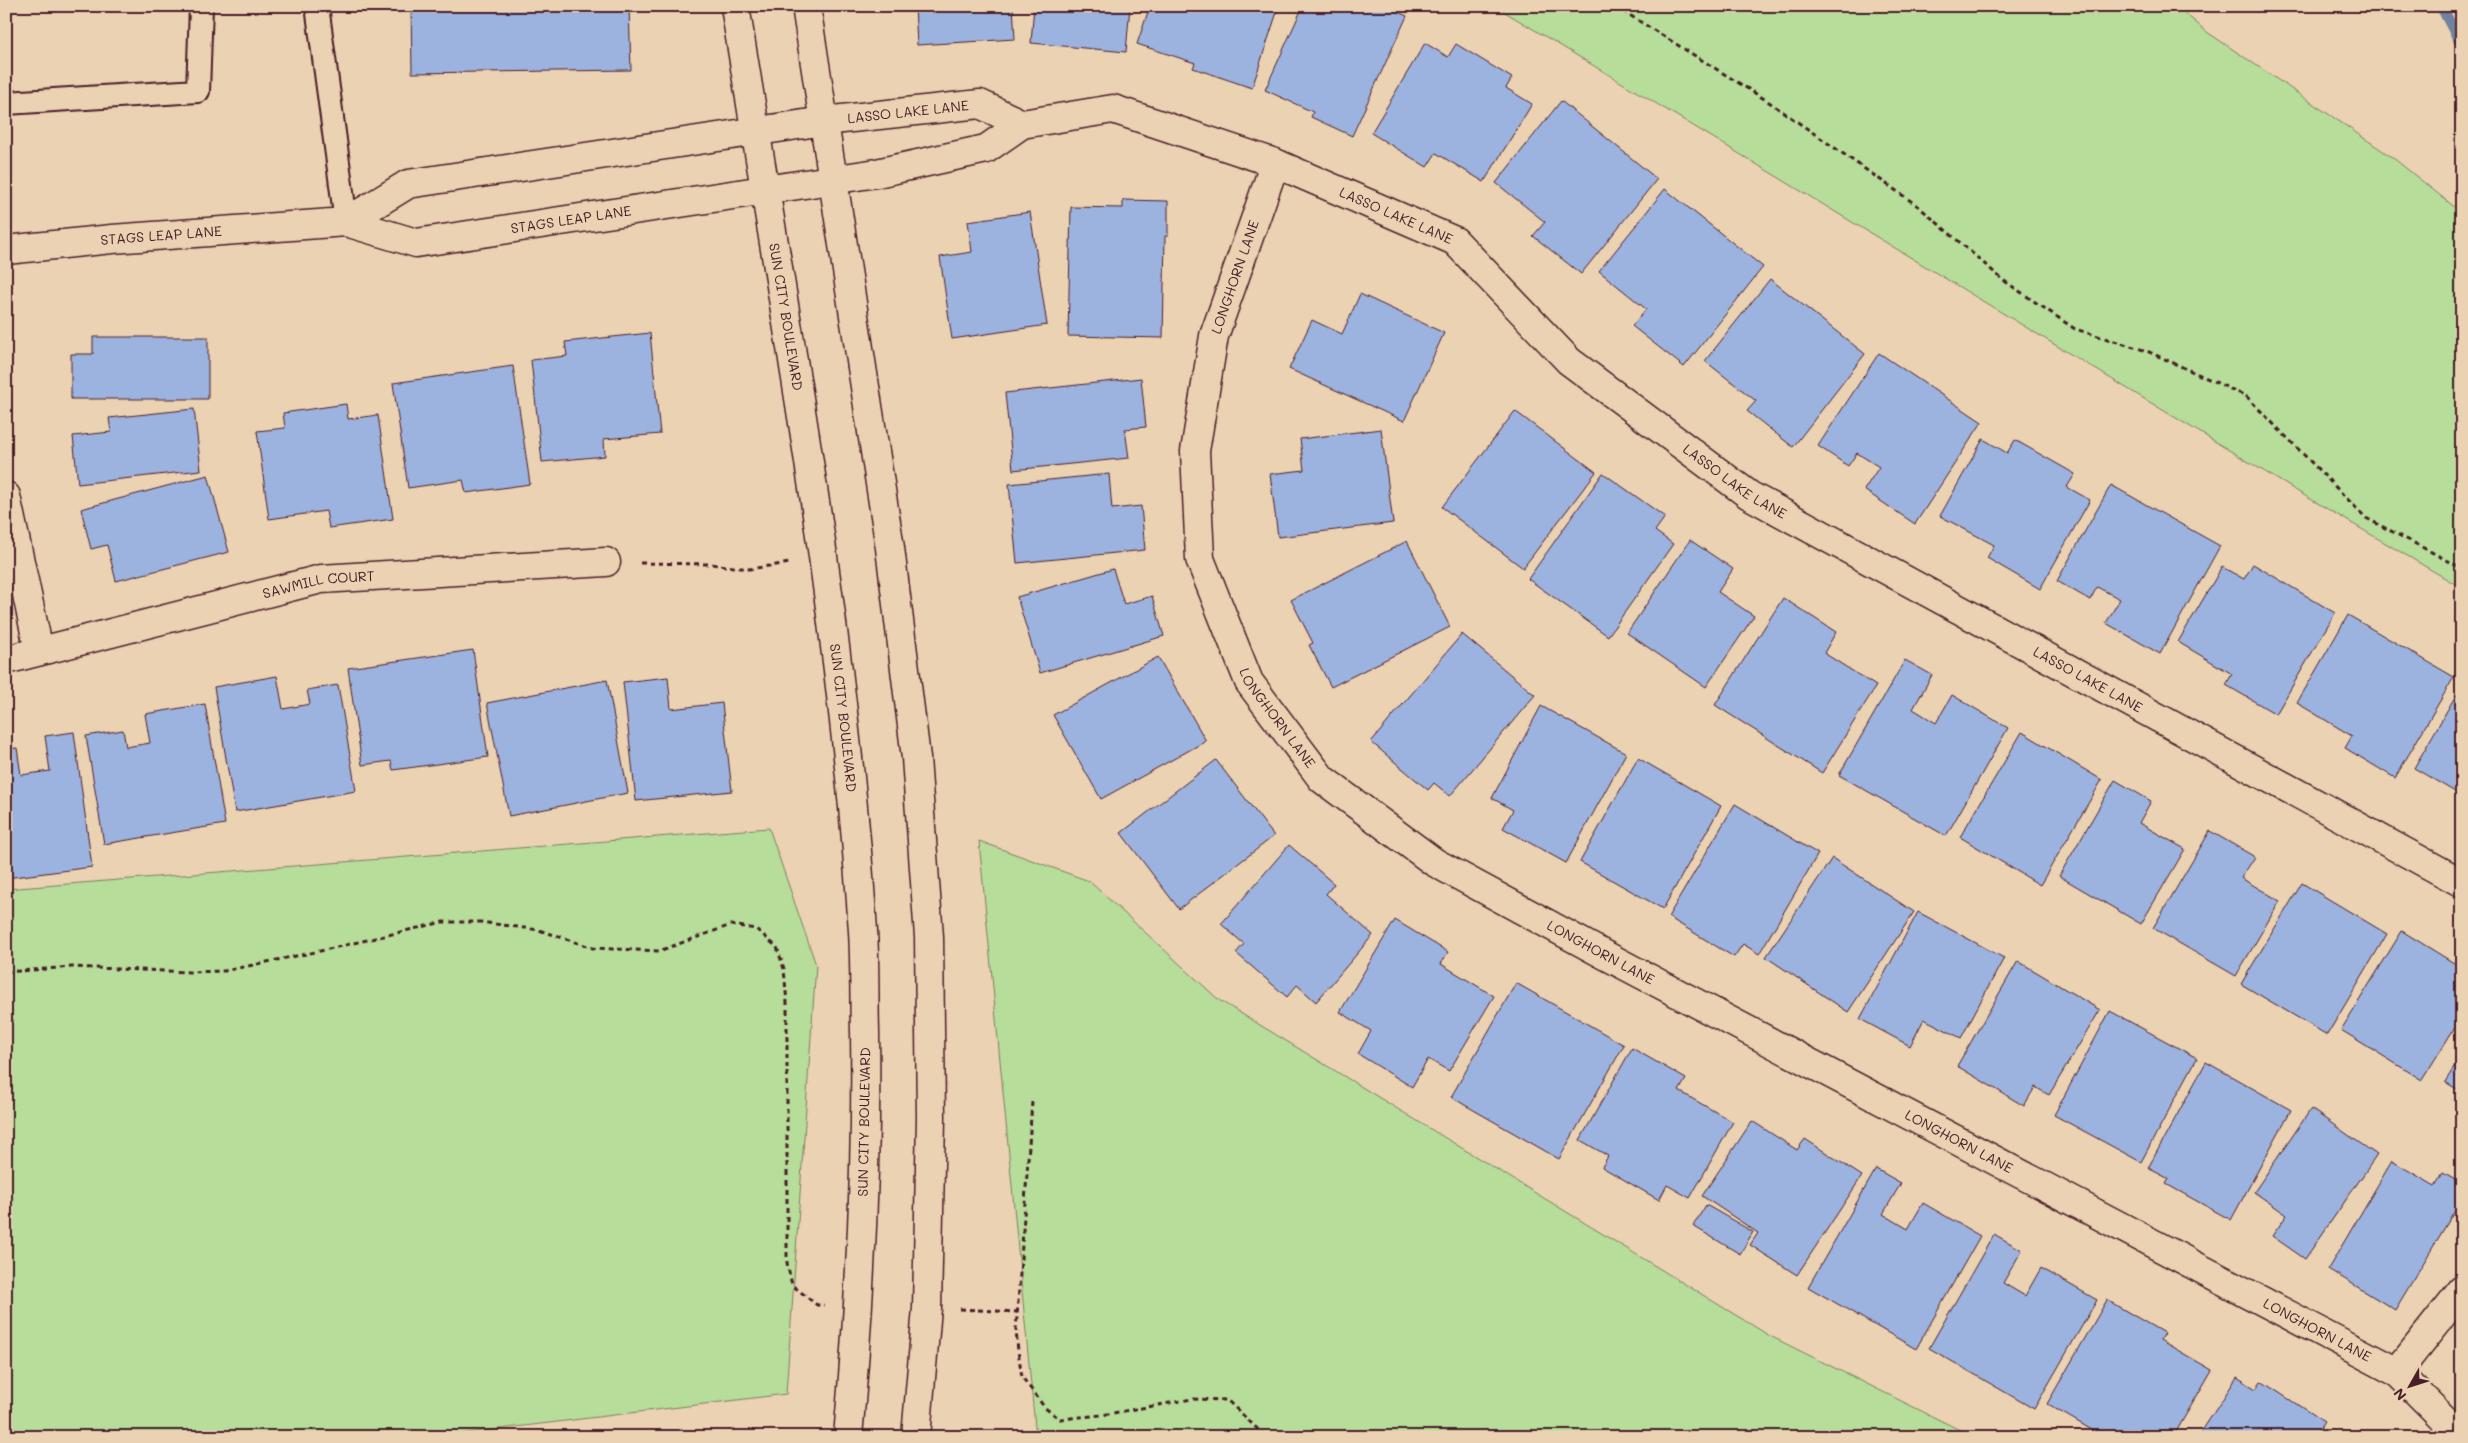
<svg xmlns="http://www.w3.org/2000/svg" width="2468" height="1443" font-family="Mali,sans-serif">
<rect width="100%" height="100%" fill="#ead2b2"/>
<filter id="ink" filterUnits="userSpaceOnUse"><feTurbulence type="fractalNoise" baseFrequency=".02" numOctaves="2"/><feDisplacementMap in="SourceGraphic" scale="10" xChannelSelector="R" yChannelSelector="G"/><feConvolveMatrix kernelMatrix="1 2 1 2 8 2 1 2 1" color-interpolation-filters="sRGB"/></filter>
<g filter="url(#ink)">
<!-- green -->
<g fill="#b6dd99" stroke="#807e62">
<polygon points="1495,6 2176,6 2207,32 2392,157 2462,213 2462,588 2290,487"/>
<polygon points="769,828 816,965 786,1394 434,1437 6,1437 6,889"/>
<polygon points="979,841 1089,881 1219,1000 1770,1336 1974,1437 1036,1437"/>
</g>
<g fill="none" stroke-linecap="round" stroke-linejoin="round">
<!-- stream -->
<polyline stroke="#70839e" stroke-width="11" points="2441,6 2462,46"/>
</g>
<!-- building -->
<g fill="#9cb2df" stroke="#4a1f2b">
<polygon points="411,6 629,6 631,70 412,73"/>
<polygon points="915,6 1013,6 1015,39 917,45"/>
<polygon points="1034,6 1130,6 1126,52 1031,43"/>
<polygon points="1150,6 1279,6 1252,88 1193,68 1195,63 1137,44"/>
<polygon points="1303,6 1385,6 1407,16 1352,136 1311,117 1313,112 1265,90"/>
<polygon points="1425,43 1448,57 1456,44 1512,78 1506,88 1532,104 1484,182 1436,153 1427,167 1371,133"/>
<polygon points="1561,101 1657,179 1581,274 1533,236 1545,222 1496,183"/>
<polygon points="1665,189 1763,267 1684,367 1632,326 1646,309 1599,271"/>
<polygon points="1123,200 1168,201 1168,236 1165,236 1163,338 1068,336 1071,207 1123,208"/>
<polygon points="1030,212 1047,325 952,339 940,257 972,252 968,221"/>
<polygon points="1770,279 1865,354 1793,447 1747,411 1756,401 1705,361"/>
<polygon points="1360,294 1444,333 1404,421 1289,369 1312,320 1342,334"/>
<polygon points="650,333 660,434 604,439 605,456 542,462 531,360 567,356 565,342"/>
<polygon points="93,337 208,337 208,399 71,399 71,354 93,354"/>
<polygon points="1879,353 1982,422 1915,524 1864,490 1879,467 1857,453 1848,466 1818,446"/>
<polygon points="513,366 530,484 466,493 463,480 408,488 393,383"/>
<polygon points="1141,378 1146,427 1125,429 1129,458 1013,470 1005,393"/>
<polygon points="346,404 348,419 378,415 393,519 329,528 326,511 269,519 257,431 285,428 283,413"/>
<polygon points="194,409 201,470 78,484 73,436 111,432 109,418"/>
<polygon points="1515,411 1596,472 1523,568 1442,507"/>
<polygon points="1381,429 1393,523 1278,537 1270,474 1304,470 1300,439"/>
<polygon points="1983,439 2007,453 2015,440 2075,474 2067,487 2090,500 2040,589 1987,558 1994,545 1940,516"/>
<polygon points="1603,473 1665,517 1655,531 1673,544 1608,636 1528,579"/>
<polygon points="1109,474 1112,509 1141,506 1145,550 1017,563 1009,484"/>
<polygon points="208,475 229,552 116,581 107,545 91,549 81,509"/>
<polygon points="2111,485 2220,546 2160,654 2106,623 2120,599 2097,587 2090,600 2057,581"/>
<polygon points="1690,540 1733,569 1718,592 1754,616 1706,687 1627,633"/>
<polygon points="1407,541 1450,627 1331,687 1309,645 1313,643 1291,600"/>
<polygon points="2253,564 2335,613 2276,714 2226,685 2232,674 2178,642 2222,567 2244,579"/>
<polygon points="1113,569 1124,604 1152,596 1164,636 1040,673 1017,597"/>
<polygon points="1783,598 1836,632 1824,653 1876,686 1822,773 1715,705"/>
<polygon points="2348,615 2454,677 2395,778 2345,748 2352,736 2297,703"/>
<polygon points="1462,634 1535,695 1450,796 1434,783 1428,790 1371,742"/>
<polygon points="473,650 488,757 393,770 391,761 362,765 348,668"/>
<polygon points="1158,657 1206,741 1101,799 1053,715"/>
<polygon points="1905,660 1932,675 1913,709 1936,723 1952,695 2008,728 1946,836 1839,775"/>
<polygon points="277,676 283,709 310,704 307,690 338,685 356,791 235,812 214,687"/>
<polygon points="668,677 671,709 722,703 732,791 636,801 623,682"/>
<polygon points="607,680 628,793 509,816 487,703"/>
<polygon points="2456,695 2462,698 2462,796 2414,768"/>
<polygon points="205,704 225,824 104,844 86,736 123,730 126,747 150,743 145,714"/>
<polygon points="1541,706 1626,753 1566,863 1503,828 1513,810 1492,798"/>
<polygon points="74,732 92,867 6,878 6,749 17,748 21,775 50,771 45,736"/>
<polygon points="2022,732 2102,780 2040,885 1960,837"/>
<polygon points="1638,758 1721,806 1663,909 1580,862"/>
<polygon points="1216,760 1274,836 1179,909 1121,833"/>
<polygon points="2115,780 2151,801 2139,823 2185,849 2141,924 2059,876"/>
<polygon points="1735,804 1818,854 1759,954 1743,944 1734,957 1668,917"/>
<polygon points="2210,831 2255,857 2241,878 2280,901 2236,976 2153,928"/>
<polygon points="1289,845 1334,884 1326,894 1373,935 1316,1002 1297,985 1287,997 1236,953 1244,944 1221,924"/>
<polygon points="1832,858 1914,912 1848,1012 1766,957"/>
<polygon points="2302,883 2387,934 2327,1035 2241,984"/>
<polygon points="1918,912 2004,958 1961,1038 1924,1019 1910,1046 1860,1019"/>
<polygon points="1395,920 1448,952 1441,964 1494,996 1449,1071 1428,1059 1412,1087 1358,1054 1371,1031 1340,1012"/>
<polygon points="2402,931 2462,968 2462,1016 2422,1080 2341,1030"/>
<polygon points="2018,961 2100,1010 2049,1095 2035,1087 2024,1106 1957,1066"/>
<polygon points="1516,983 1624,1045 1559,1159 1451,1097"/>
<polygon points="2110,1011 2197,1058 2141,1162 2054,1115"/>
<polygon points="1632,1048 1686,1079 1679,1091 1733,1122 1690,1198 1667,1185 1659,1200 1602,1167 1608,1156 1580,1140"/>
<polygon points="2462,1055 2462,1092 2445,1082"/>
<polygon points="2206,1062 2291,1110 2231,1220 2166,1184 2169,1179 2148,1168"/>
<polygon points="2311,1109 2377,1155 2305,1259 2272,1236 2287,1215 2254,1192"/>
<polygon points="1752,1121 1797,1150 1805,1139 1862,1176 1797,1275 1750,1245 1758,1233 1702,1196"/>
<polygon points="2392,1161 2435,1186 2443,1173 2462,1184 2462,1199 2395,1310 2328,1269"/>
<polygon points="1876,1169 1901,1183 1883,1214 1908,1229 1923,1203 1980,1236 1916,1349 1808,1287"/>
<polygon points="1706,1205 1753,1232 1740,1254 1693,1226"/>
<polygon points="1994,1234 2022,1250 2003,1283 2025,1296 2041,1268 2097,1300 2034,1409 1929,1348"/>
<polygon points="2107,1300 2164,1333 2160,1340 2212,1370 2173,1437 2104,1437 2047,1404"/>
<polygon points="2237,1377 2256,1389 2261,1381 2324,1422 2314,1437 2198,1437"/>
</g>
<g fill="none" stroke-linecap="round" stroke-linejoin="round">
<!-- lane casing -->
<g stroke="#4a1f2b" stroke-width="26">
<g id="lane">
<polyline points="317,6 346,222"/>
<polyline points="6,103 198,91 201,6"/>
</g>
</g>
<!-- street casing -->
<g stroke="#4a1f2b" stroke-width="31">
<g id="street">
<path id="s1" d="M1275,163L1214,336L1195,451L1200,559L1249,682L1322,779L1434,862L1603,954L2397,1372L2462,1437"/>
<path id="s2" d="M346,222L408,184L824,121L980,104L1022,124"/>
<path id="s3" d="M6,250L112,239L346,222L416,243L877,173L986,149L1022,124L1113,109L1275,163L1455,241L1569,361L1749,495L2462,883"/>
<polyline points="6,496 39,651"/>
<path id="s4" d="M6,660L321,579L606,562"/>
<polyline points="2397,1372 2462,1290"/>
</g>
</g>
<!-- secondary casing -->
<g stroke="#4a1f2b" stroke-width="31">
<g id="secondary">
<path id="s5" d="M735,6C784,313 843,620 863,931C865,964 864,998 865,1032C867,1167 860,1302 848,1437"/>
<polyline points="806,6 890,548 916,758 929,937 931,1118 927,1308 916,1437"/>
</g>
</g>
<!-- path -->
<g stroke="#4a1f2b" stroke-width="3" stroke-dasharray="5 4" stroke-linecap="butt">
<polyline points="1615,6 1766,100 1918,206 2003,280 2075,329 2147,351 2246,396 2366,518 2462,568"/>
<polyline points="640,563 711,564 749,569 790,563"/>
<polyline points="6,972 72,967 189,972 224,971 320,951 443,922 481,922 539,930 593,948 659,951 731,925 756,929 777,947 784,969 787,1003 787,1263 792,1285 817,1305 824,1305"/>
<polyline points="1032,1102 1016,1331 1018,1351 1022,1377 1045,1408 1060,1419 1102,1415 1192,1399 1227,1400 1266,1437"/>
<polyline points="960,1309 1017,1312"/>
</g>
<!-- lane -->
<use href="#lane" stroke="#ead2b2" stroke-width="22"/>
<!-- street -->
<use href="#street" stroke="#ead2b2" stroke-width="28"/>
<!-- secondary -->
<use href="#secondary" stroke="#ead2b2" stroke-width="28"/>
</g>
</g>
<g text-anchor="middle" stroke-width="4" stroke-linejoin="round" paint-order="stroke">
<!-- street labels -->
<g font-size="14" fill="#4a1f2b" stroke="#ead2b2">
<text dy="5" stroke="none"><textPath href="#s2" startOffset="578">LASSO LAKE LANE</textPath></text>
<text dy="5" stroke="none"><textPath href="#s3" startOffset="1431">LASSO LAKE LANE</textPath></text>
<text dy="5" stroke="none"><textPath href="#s3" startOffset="571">STAGS LEAP LANE</textPath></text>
<text dy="5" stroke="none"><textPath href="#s3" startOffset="156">STAGS LEAP LANE</textPath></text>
<text transform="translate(1235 277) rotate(-71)" y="5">LONGHORN LANE</text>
<text dy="5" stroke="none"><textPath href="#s5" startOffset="315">SUN CITY BOULEVARD</textPath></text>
<text dy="5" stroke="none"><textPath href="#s3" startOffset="1866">LASSO LAKE LANE</textPath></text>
<text dy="5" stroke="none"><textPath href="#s4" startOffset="322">SAWMILL COURT</textPath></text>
<text dy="5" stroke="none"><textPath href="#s3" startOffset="2271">LASSO LAKE LANE</textPath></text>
<text dy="5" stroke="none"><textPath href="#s1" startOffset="586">LONGHORN LANE</textPath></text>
<text dy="5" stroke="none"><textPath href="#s5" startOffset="720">SUN CITY BOULEVARD</textPath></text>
<text dy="5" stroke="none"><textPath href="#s1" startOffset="991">LONGHORN LANE</textPath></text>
<text transform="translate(864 1122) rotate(-89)" y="5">SUN CITY BOULEVARD</text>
<text dy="5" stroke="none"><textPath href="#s1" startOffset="1396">LONGHORN LANE</textPath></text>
<text dy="5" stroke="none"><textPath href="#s1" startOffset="1801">LONGHORN LANE</textPath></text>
</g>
</g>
<!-- margin -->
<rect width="2468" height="1443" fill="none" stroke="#ead2b2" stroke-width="25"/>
<rect x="12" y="12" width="2443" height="1418" fill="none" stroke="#4a1f2b" stroke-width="2" filter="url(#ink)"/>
<!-- north arrow -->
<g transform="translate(2410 1386) rotate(231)" stroke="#ead2b2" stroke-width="4" paint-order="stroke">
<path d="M0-4L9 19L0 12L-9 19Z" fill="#4a1f2b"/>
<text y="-8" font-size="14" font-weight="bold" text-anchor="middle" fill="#4a1f2b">N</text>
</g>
</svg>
